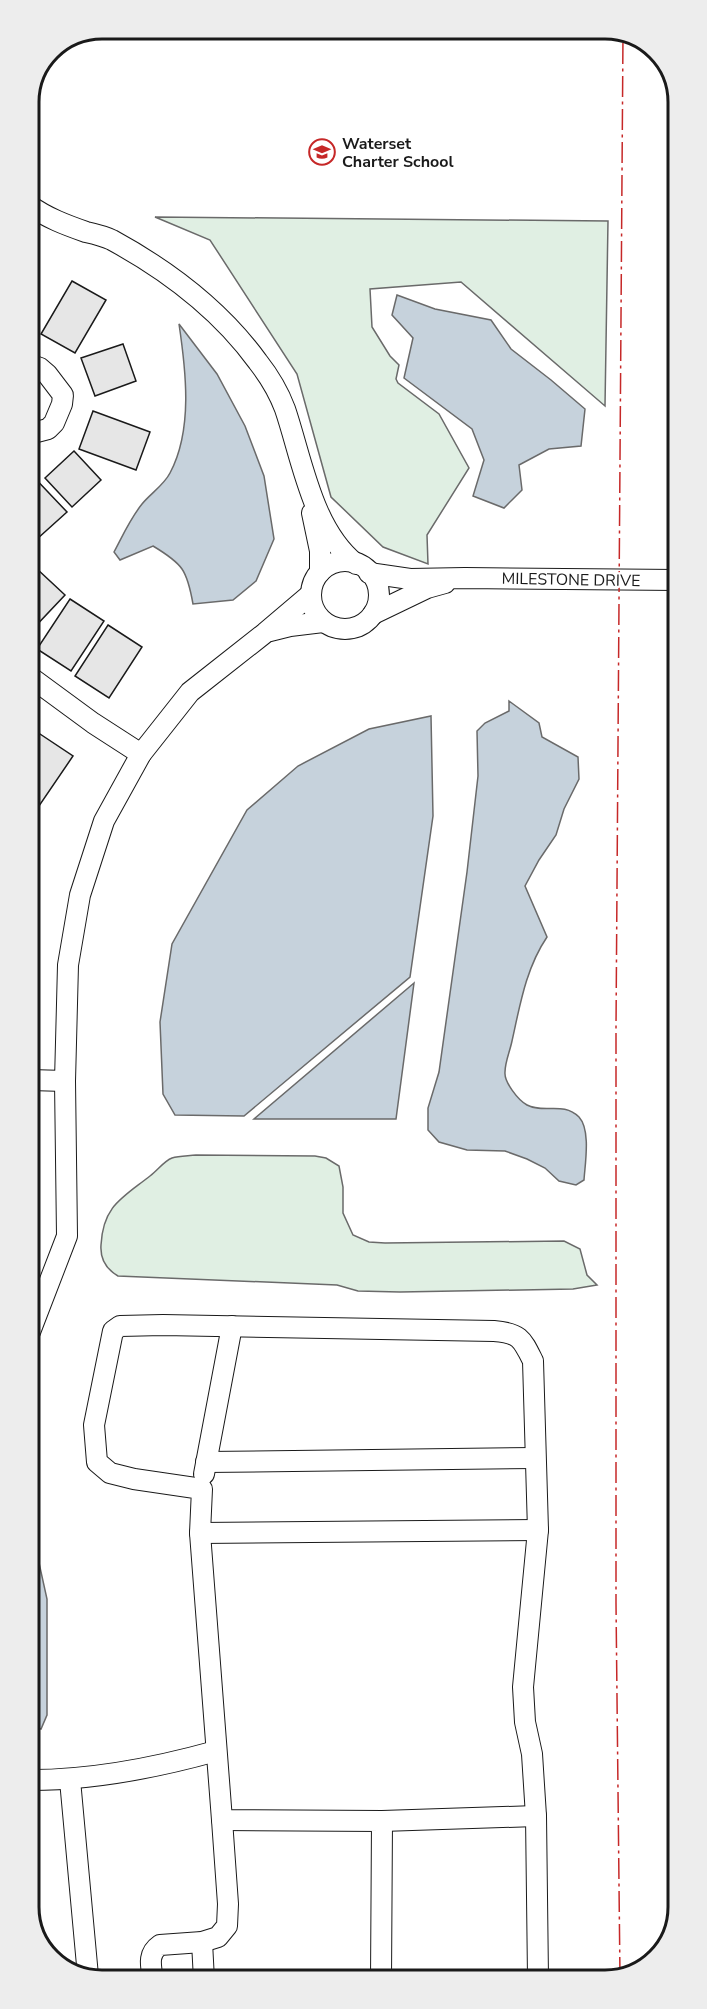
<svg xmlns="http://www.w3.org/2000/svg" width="707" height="2009" font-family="'Nunito Sans',sans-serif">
<rect width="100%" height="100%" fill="#fff"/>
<!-- green -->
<g fill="#e0efe3" stroke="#6a6a6a" stroke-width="1.5">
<polygon points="155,217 608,221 605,406 461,282 370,289 372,327 390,356 399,365 396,379 398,383 439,414 469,468 427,535 428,564 383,547 331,497 297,374 210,240"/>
<path d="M196,1155L315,1156L326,1158L339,1166L343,1187V1213L353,1235L369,1242L385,1243L564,1241L580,1249L587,1275L597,1285L573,1289L400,1292L358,1291L337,1285L118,1276C106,1269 100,1259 101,1245C103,1206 122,1198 150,1176C158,1170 164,1161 172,1158C179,1156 188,1156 196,1155Z"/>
</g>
<!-- water -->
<g fill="#c6d2dc" stroke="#6a6a6a" stroke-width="1.5">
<polygon points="397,295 435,309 491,320 511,349 551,380 585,409 581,446 549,449 519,465 522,490 504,508 473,496 484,460 472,429 404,378 413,338 392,315"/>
<path d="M179,324L217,374L245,426L264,476L274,539L256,581L233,600L193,604C187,570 183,564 153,546L120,560L114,552C123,535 130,519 142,504C150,494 164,485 170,473C193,430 186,371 179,324Z"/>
<path d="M509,701L539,723L542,737L578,757L579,779L564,809L556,835L539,860L525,886L547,937C526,968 520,1005 512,1041C510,1051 505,1062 505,1072C504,1082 518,1100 527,1105C544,1114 563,1101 579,1117C591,1130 585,1164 584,1180L576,1185L559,1181L545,1168L527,1159L505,1151L467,1150L439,1142L428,1130V1108L439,1072L467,872L478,776L477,731L485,723L509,711Z"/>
<polygon points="431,716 433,816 410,977 244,1116 175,1115 163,1094 160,1022 172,944 247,810 298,766 369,729"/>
<polygon points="414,983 396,1119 254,1119"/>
<polygon points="30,1522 47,1599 47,1715 41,1729 31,1726"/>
</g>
<!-- building -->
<g fill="#e6e6e6" stroke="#1a1a1a" stroke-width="1.5">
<polygon points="29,270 31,270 35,331 29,332"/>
<polygon points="72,281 106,300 75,353 41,334"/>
<polygon points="123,344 136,381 95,396 81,358"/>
<polygon points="93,411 150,432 136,470 79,449"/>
<polygon points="74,451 101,480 72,507 45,478"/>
<polygon points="29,472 67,512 37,539 29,531"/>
<polygon points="36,568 65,595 29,633 29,575"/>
<polygon points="70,599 104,621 71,671 37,649"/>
<polygon points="108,625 142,647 109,698 75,676"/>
<polygon points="40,734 73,756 39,806 30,799 29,749"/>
</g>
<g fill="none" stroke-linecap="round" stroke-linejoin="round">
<!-- minor casing -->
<g stroke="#1a1a1a" stroke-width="22">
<g id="minor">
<path d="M29,205C47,218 66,225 86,232C95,234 104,236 112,240C167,270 221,311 258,362C269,376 279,393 285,409C302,459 312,529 356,564"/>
<polyline points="29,364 40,368 47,374 63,395 62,404 54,423 48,429 29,434"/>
<polyline points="312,513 320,551 320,572"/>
<circle cx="345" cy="595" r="34"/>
<polyline points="369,573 410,579 465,578 677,580"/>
<polyline points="373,614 427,588 445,583"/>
<polyline points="270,631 290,626 323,622"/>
<polyline points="29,676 93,723 141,754"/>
<polyline points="30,1080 65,1081 68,965 80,895 104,821 141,754 190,692 265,633 311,594"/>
<polyline points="30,1332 67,1236 65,1081"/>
<polyline points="206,1462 535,1458"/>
<polyline points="204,1474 232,1326"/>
<polyline points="200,1533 538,1530"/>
<path d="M31,1780C94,1780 155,1768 216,1751"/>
<polyline points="70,1780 88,1976"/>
<polyline points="382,1821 536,1816"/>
<polyline points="202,1942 204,1980"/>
<path d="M381,1979L382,1821L222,1820L200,1533L202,1489L134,1479L110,1473L97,1462L94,1425L113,1331L120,1326L163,1325L494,1331C520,1333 522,1339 533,1361L538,1530L523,1687L525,1722L532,1754L536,1816L538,1978"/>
<path d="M153,1980C151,1966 147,1954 160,1945L202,1942L218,1937L227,1926L228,1904L222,1820"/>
</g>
</g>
<!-- minor -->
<use href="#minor" stroke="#fff" stroke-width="20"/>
<!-- power -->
<polyline stroke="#c62828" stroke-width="1.5" stroke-dasharray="21 4.5 3 4.5" stroke-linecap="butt" points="620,1978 616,1603 616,1028 623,34"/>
</g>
<!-- icons -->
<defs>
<g id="school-ring" transform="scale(1.35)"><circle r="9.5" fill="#fff" stroke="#c62828" stroke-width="1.5"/><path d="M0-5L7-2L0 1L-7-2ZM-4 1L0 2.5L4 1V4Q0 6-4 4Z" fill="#c62828"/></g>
</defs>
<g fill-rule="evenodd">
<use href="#school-ring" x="322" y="152"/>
</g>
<g text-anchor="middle" stroke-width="4.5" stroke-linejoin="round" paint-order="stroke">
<!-- poi labels -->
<g font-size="16" font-weight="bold" fill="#1a1a1a" stroke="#fff" text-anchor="start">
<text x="342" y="149">Waterset<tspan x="342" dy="18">Charter School</tspan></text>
</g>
<!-- street labels -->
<g font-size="16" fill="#1a1a1a" stroke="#fff">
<text transform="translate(571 579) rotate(1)" y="6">MILESTONE DRIVE</text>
</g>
</g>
<!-- crop -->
<path d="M0 0H707V2009H0ZM102 39H605A63 63 0 0 1 668 102V1907A63 63 0 0 1 605 1970H102A63 63 0 0 1 39 1907V102A63 63 0 0 1 102 39Z" fill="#ededed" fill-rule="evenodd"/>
<path fill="none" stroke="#1a1a1a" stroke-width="3" d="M102 39H605A63 63 0 0 1 668 102V1907A63 63 0 0 1 605 1970H102A63 63 0 0 1 39 1907V102A63 63 0 0 1 102 39Z"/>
</svg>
